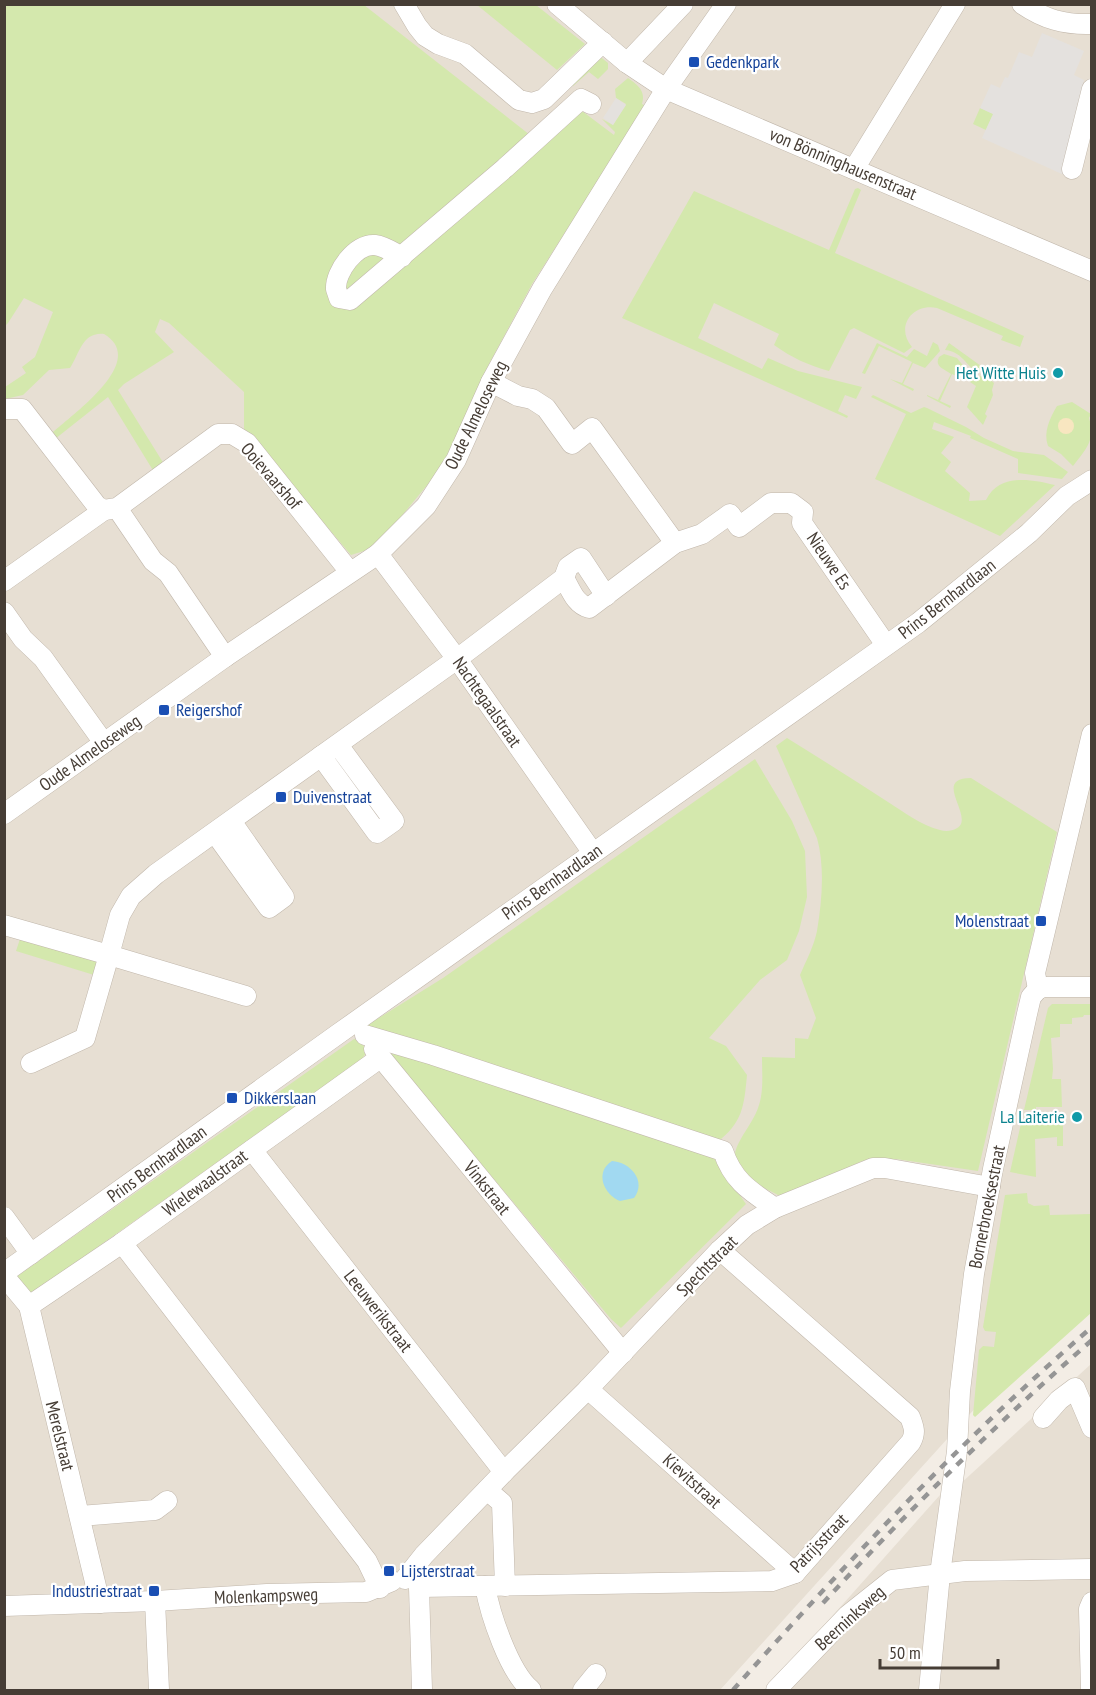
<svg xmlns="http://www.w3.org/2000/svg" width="1096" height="1695" font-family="'PT Sans Narrow',sans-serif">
<rect width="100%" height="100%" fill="#f3ede5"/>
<!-- residential -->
<g fill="#e7dfd3">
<polygon points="5,5 1091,5 1091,1300 1035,1346 967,1417 720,1690 5,1690"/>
<polygon points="1091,1364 1091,1690 936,1690 959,1485"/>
<polygon points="940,1495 921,1690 766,1690 827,1622"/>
</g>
<!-- green -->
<g fill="#d4e8ad">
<path d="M5,5H364L530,135L570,102L614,135L615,132L602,119L613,125L626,104L616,98L615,89L628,78C638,85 646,91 642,104L646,106L532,284L489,364L454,442L438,472L390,530L367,550L351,555L244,429V392L169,323L160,319L155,332L174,352L124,384L118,390L164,464L154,472L108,397L55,439L51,434C73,414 149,361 104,334C82,332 80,353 70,368L49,370L23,395L5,399V387L26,373L22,367L35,357L53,312L24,298L8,323L5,326Z"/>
<polygon points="477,5 536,5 585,44 557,70"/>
<polygon points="598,55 608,63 608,69 598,79 589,72 573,86 571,85"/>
<polygon points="980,108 1071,148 992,117 986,130 973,124"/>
<path d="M858,188L861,190L835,253L1024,336L1020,347L1001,340L1003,336L937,308C912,303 895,327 912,347L904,353L854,328L850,330L829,371C808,365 792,358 774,345L779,334L714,303L698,338L762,369L768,358L798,371L862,387L856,399L845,395L838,411L848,416L847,418L622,318L694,191L829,250L855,189Z"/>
<polygon points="933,342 938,345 940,351 925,368 913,363 903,384 914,389 913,391 890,379 902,383 912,362 879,346 865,374 862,373 877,343 907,357 914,349 927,356"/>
<path d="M949,343L988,371C966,376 968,352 945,350Z"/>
<path d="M944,354L957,358L969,373L966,380L952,374L940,401L951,406L950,408L927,396V395L938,400L951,374C945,369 934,367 939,357Z"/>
<polygon points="973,375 987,377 994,383 992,390 993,395 985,414 987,416 983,425 967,407 976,386 970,382"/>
<path d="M873,395L911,413L924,407L927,408L966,427L984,438L1013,451L1044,455L1068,472L1062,479L1018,473V459L970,438L971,436L934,422L932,429L954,437L941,453L951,462L945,471L970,493L969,501L986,500C999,473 1031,479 1055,485L1000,536L875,479L906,414L871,397Z"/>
<path d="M1072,402L1091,414L1089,418C1096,440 1086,449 1073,466L1061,454L1048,446C1043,432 1050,418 1057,406Z"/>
<path d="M787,738C821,759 854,780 888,802C904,812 922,826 940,830C947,832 957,831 961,824C967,809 935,778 971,778L1057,832L978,1171L896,1159L862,1161L827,1178L780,1196C765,1188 731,1174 735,1154C737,1140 753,1123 758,1108C764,1093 762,1073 762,1057L795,1058V1038L808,1039L816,1018L800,975C806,961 814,946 817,931C822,901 825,867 817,838L776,746Z"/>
<path d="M755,759L792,821L805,851L807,897L799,931L787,960L760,980L709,1038L726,1046L747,1075C744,1106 743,1123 716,1143L713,1157L746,1204L621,1328L611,1319L366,1026L443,978Z"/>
<polygon points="21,936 98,960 94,975 16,951"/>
<polygon points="1052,1004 1091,1004 1091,1017 1091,1015 1084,1015 1083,1017 1072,1018 1072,1024 1060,1024 1060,1037 1051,1038 1053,1069 1052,1079 1061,1079 1062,1107 1036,1107 1036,1110 1024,1110 1048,1008"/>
<path d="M354,1039C362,1042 364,1044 366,1053L362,1059L33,1293L30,1294L16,1277Z"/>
<polygon points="1022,1119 1036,1119 1037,1122 1063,1122 1063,1146 1057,1146 1057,1137 1035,1139 1036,1177 1010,1172"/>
<polygon points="1027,1193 1028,1203 1034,1206 1049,1205 1050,1215 1091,1214 1091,1313 975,1417 973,1415 979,1350 983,1346 994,1347 996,1332 985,1331 983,1327 1005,1195"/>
</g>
<!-- sand -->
<circle fill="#f8e6c0" cx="1066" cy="426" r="8"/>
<!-- parking -->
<g fill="#e4e1de">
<polygon points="1042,33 1084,51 1074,75 1084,80 1081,95 1077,105 1079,107 1074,120 1076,121 1068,163 1064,175 982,138 993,114 980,108 991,84 1000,88 1005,77 1008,78 1019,52 1032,57"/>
<polygon points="616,98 626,105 613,125 603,118"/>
</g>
<!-- water -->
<path fill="#a1d9f1" d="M612,1161C630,1162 647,1181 634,1198L620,1201C604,1195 594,1172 612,1161Z"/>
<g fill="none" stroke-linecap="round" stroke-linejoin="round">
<!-- minor casing -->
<g stroke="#c1b7ab" stroke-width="21">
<g id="minor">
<polyline points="404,4 417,26 425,36 438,44 465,54 519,100 532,103 544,99 603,42"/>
<polyline points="557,4 627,63 666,89 1092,271"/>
<path d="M1022,4C1044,19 1064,25 1092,24"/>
<polyline points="627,63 683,4"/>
<polyline points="854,169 955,4"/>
<polyline points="1072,169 1092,89"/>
<path d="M402,257C393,252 384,246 375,245C356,243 335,272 336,289C337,292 338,295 339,298L350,300L505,168L581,99L591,104"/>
<polyline points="491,382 518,396 532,399 546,408 572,444 592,428 675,543"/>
<polyline points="4,409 22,409 97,506 104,510 117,508 218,434 232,434 247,443 350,572"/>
<polyline points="117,508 153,561 168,573 225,657"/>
<polyline points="378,554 457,659 593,853"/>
<path d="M564,578C571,590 575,604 589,608L675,543L702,534L730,514L739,527L771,503H791L803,512L802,523L886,645"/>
<polyline points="4,581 104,510"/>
<polyline points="4,612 23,639 43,658 104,743"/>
<polyline points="321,756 377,833 394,821 338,745"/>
<polyline points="4,814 225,657 378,554 426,506 456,460 491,382 542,289 666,89 726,4"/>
<polyline points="215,833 269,908 284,897 231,821"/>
<polyline points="4,925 109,955 120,915 131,896 156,874 457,659 564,578 568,567 581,558 606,596"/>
<polyline points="1038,989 1035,973 1092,734"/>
<polyline points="1038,989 1045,987 1092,987"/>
<path d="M365,1035L433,1055L723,1151C733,1181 750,1191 775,1208"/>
<polyline points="374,1049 623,1353"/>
<polyline points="31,1063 85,1038 109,955 246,996"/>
<polyline points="252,1150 504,1472"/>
<polyline points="4,1217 31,1254"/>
<polyline points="122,1243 367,1561 380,1588"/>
<polyline points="4,1273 338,1034 918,623 1029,533 1067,496 1092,480"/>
<polyline points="4,1276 29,1306 100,1603"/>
<polyline points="29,1306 122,1243 380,1058"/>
<polyline points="588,1389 795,1573"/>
<polyline points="1043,1418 1059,1400 1075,1388 1092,1428"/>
<polyline points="487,1490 502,1503 505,1586"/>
<polyline points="80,1516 155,1510 167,1501"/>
<polyline points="405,1579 424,1555 504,1472 588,1389 720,1250 747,1225 775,1208 873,1168 885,1168 990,1187"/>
<path d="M485,1586C490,1614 509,1672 531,1690"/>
<path d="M419,1587L772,1581L795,1573L911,1442C916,1433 914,1427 910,1417L720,1250"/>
<polyline points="419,1587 422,1690"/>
<polyline points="155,1601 159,1690"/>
<polyline points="4,1606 155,1601 267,1594 366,1592 392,1581"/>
<polyline points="583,1690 596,1674"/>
<polyline points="776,1690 848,1615 892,1580 965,1571 1092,1569"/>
<polyline points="929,1690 940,1574 957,1451 960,1391 974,1274 993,1169 1027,1014 1031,997 1038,989"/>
<polyline points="1091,1690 1089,1609 1092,1602"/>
</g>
</g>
<!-- minor -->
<use href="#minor" stroke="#fff" stroke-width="20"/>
<!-- rail -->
<g stroke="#959595" stroke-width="4.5" stroke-dasharray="8 8" stroke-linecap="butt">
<path d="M823,1603C908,1511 997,1423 1092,1340"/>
<path d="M733,1690C846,1563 962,1439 1092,1327"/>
</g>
</g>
<!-- markers -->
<g fill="#1a4fb4" stroke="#fff" stroke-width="2">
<rect x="688" y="56" width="12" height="12" rx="3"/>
<rect x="158" y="704" width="12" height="12" rx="3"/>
<rect x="275" y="791" width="12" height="12" rx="3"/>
<rect x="1035" y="915" width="12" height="12" rx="3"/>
<rect x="226" y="1092" width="12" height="12" rx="3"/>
<rect x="383" y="1565" width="12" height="12" rx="3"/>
<rect x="148" y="1585" width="12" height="12" rx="3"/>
</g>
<g fill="#0f9aa8" stroke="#fff" stroke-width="2">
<circle cx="1058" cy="373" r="6"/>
<circle cx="1077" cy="1117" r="6"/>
</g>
<g text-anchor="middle" stroke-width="4.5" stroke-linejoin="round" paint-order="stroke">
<!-- transit labels -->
<g font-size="18" fill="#164399" stroke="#fff" text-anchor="start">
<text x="706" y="68">Gedenkpark</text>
<text x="176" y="716">Reigershof</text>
<text x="293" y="803">Duivenstraat</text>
<text x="1029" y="927" text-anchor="end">Molenstraat</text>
<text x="244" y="1104">Dikkerslaan</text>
<text x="401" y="1577">Lijsterstraat</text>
<text x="142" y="1597" text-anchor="end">Industriestraat</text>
</g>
<!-- street labels -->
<g font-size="18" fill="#463d35" stroke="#fff">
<text transform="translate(843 164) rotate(23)" y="6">von Bönninghausenstraat</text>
<text transform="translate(476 415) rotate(-64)" y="6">Oude Almeloseweg</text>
<text transform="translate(271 476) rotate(49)" y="6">Ooievaarshof</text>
<text transform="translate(829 561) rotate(56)" y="6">Nieuwe Es</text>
<text transform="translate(947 599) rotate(-38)" y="6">Prins Bernhardlaan</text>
<text transform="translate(487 702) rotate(55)" y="6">Nachtegaalstraat</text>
<text transform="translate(90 753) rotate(-35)" y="6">Oude Almeloseweg</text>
<text transform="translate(552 882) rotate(-35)" y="6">Prins Bernhardlaan</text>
<text transform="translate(157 1164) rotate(-36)" y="6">Prins Bernhardlaan</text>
<text transform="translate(205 1183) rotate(-36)" y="6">Wielewaalstraat</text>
<text transform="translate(487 1188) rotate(51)" y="6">Vinkstraat</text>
<text transform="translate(987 1207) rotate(-79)" y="6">Bornerbroeksestraat</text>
<text transform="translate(707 1266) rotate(-45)" y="6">Spechtstraat</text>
<text transform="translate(378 1311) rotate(52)" y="6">Leeuwerikstraat</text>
<text transform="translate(60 1436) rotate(76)" y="6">Merelstraat</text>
<text transform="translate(692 1481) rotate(42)" y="6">Kievitstraat</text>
<text transform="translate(819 1543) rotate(-46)" y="6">Patrijsstraat</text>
<text transform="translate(266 1596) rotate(-2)" y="6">Molenkampsweg</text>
<text transform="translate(850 1618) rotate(-42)" y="6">Beerninksweg</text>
</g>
<!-- culture labels -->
<g font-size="18" fill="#0d838f" stroke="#fff" text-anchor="end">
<text x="1046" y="379">Het Witte Huis</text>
<text x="1065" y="1123">La Laiterie</text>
</g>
</g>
<!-- border -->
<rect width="1096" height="1695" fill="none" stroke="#463d35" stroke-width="12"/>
<!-- scale -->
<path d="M880 1659v9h118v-9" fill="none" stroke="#463d35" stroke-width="3"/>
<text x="889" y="1659" font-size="18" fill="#463d35" stroke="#ffffff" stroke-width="4.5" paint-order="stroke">50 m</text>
</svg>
